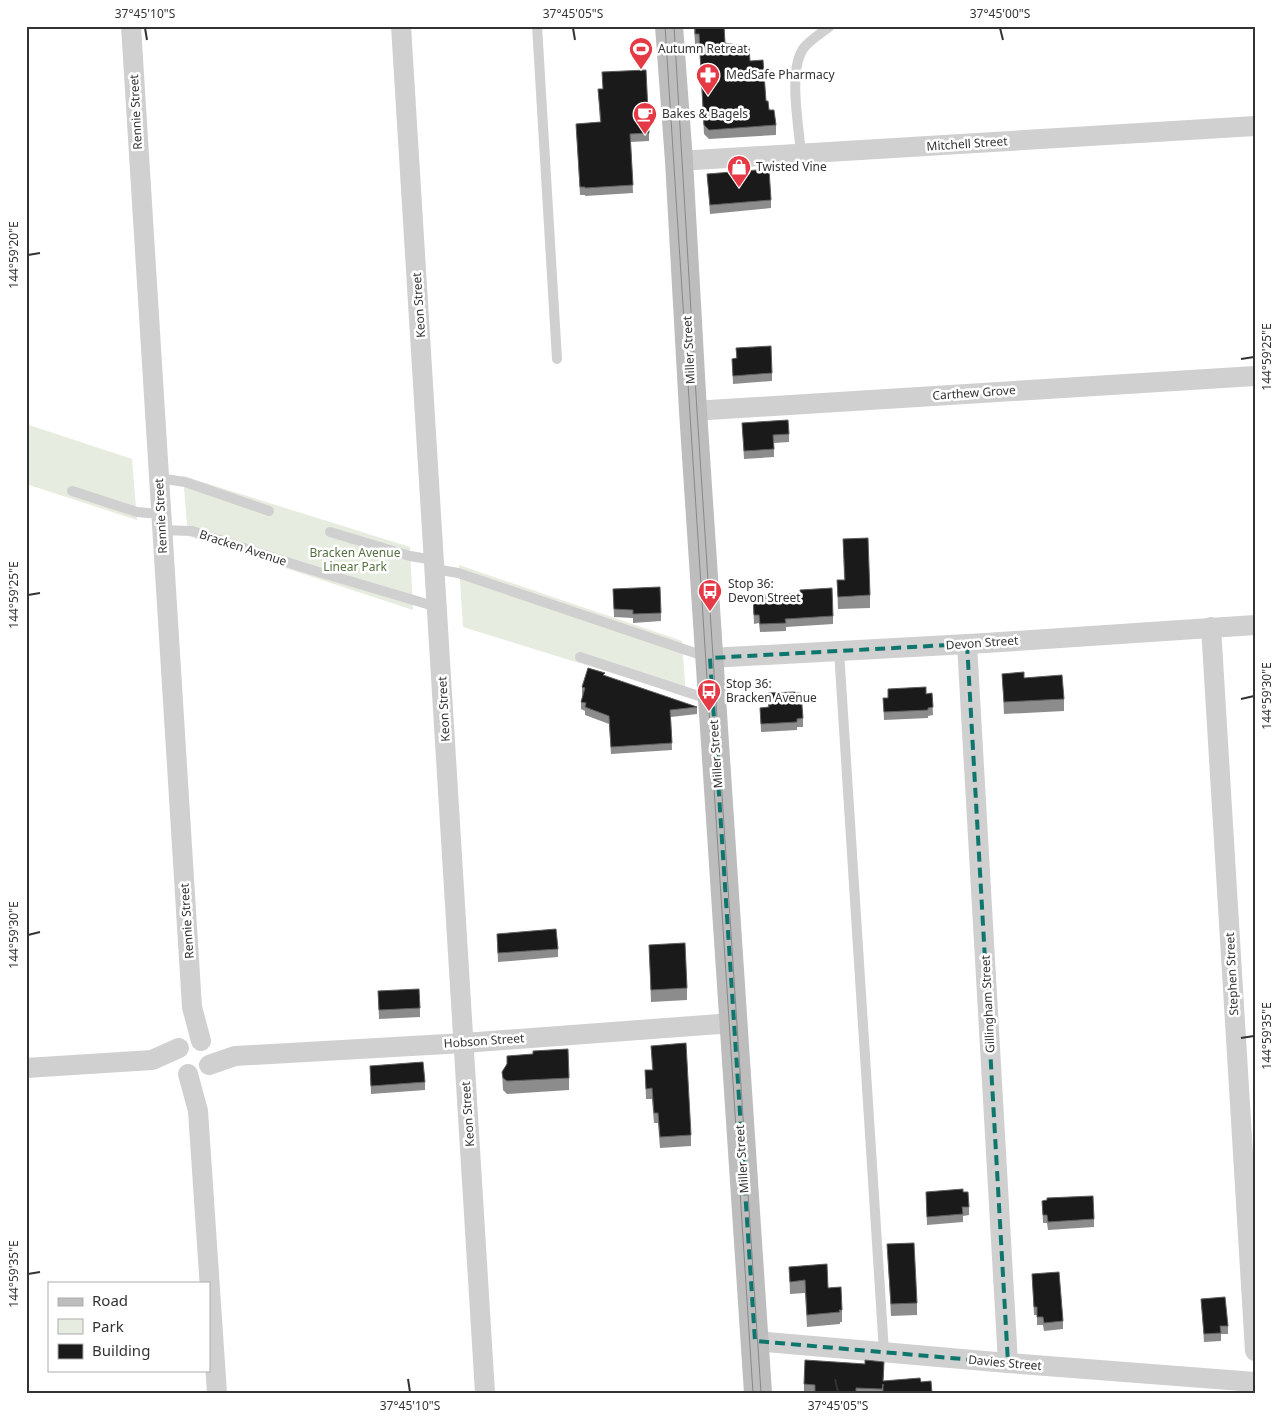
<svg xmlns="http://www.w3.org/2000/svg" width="1281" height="1419" font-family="'Noto Sans',sans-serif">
<rect width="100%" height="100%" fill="#fff"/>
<!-- green -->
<g fill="#e6ecdf">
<polygon points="26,424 132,459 137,520 26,484"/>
<polygon points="183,476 410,547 413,610 188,536"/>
<polygon points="459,565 682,641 686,696 463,627"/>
</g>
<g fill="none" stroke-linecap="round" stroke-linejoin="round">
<!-- lane -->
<g stroke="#d0d0d0" stroke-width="10">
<polyline points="537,26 557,359"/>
<path d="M801,154C799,126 788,72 803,49C809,40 822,33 830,26"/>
<polyline points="158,478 185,482 269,511"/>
<polyline points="72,491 137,512 160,514"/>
<polyline points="161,530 192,531 302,567 437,607"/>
<polyline points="330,532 410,556 434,560"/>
<polyline points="435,569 458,573 707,657"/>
<polyline points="839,651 884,1352"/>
<polyline points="580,657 711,700"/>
</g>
<!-- street -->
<g stroke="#d0d0d0" stroke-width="20">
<polyline points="131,26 192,1007 201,1041"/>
<polyline points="401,26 485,1393"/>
<polyline points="679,161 1255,126"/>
<polyline points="693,411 1255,376"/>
<polyline points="1211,627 1255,1351"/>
<polyline points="967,644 1008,1363"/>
<polyline points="710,658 986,643 1255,625"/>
<polyline points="209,1065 235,1056 464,1043 733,1023"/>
<polyline points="26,1068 152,1060 179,1048"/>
<polyline points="188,1074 198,1111 217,1393"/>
<polyline points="755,1341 1008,1363 1255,1382"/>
</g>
<!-- secondary -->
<polyline stroke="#bdbdbd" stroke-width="28" points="669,26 679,161 693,411 758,1393"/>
<!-- tram -->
<g stroke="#888" stroke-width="1">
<polyline points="665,26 753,1393"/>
<polyline points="674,26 697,411 761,1393"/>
</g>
</g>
<!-- wall -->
<g fill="#8c8c8c">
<polygon points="694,26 724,26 725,43 750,61 776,125 776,135 709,139 704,134 699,44 695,44"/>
<polygon points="598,89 649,133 649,141 631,142 633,193 585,196 585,195 580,195 576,124 600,122"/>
<polygon points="707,174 771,200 771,208 710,214"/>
<polygon points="736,348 772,373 772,381 733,384 732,359 736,358"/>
<polygon points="742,423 789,434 789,442 774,443 774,457 744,459"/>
<polygon points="843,539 870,595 870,608 838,609 837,580 844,580"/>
<polygon points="613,589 661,613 661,621 633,623 633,618 614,617"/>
<polygon points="753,596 833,616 833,624 786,627 786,631 760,632 759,623 754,624"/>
<polygon points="1002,674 1024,678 1064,699 1064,711 1004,714"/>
<polygon points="605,676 697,707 697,714 671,717 672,750 611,754 609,724 585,715 585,711 581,709 581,702 583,695 582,695 582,687"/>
<polygon points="888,689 926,694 932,693 933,715 928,716 928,718 884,720 883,698 888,698"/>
<polygon points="768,693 803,718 803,727 797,727 797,730 761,732 760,708 768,707"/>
<polygon points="497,934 558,949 558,957 498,962"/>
<polygon points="649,945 687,988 687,1000 651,1002"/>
<polygon points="378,991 420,1008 420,1017 379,1019"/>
<polygon points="651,1046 691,1135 691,1146 660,1148 658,1123 654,1123 652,1099 646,1099 645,1070 652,1070"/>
<polygon points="507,1056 569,1078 569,1090 507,1094 503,1090 502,1072 507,1064"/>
<polygon points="370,1066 425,1082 425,1090 371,1094"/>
<polygon points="926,1192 963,1192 969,1207 969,1215 963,1216 963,1222 927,1225"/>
<polygon points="1042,1201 1094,1219 1094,1227 1048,1230 1047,1223 1043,1223"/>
<polygon points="887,1244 917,1303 917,1315 891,1316"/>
<polygon points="789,1267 828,1288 842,1310 842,1322 840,1322 840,1324 807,1327 805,1293 790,1294"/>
<polygon points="1032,1274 1063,1321 1063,1329 1044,1331 1043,1325 1037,1325 1037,1315 1034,1315"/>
<polygon points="1201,1299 1228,1326 1228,1334 1221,1334 1221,1341 1204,1342"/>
<polygon points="884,1374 883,1381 921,1382 932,1393 804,1393 804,1384"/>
</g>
<!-- building -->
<g fill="#1a1a1a" stroke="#5f5f5f">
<polygon points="695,26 724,26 725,43 749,47 750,61 763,60 766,101 768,101 769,110 774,110 776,125 709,130 704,125 699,34 695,34"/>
<polygon points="646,70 649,133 630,134 633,185 585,188 585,187 580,187 576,124 601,122 598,89 603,89 602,72"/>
<polygon points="769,169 771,200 710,205 707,174"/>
<polygon points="771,346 772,373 733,376 732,359 737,358 736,348"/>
<polygon points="788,420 789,434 773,435 774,449 744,451 742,423"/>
<polygon points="868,538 870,595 838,597 837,580 845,580 843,539"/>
<polygon points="660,587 661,613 633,614 633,610 614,609 613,589"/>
<polygon points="832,588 833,616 785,619 786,623 760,624 759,615 754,615 753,596 800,593 800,590"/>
<polygon points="588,668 605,673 603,675 697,707 670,710 672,743 611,747 609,716 585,707 586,703 581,702 585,688 582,687"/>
<polygon points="1024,672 1024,678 1062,675 1064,699 1004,702 1002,674"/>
<polygon points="926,687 926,694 932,693 933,707 928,708 928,710 884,712 883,698 888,698 888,689"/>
<polygon points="795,692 795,693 801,693 803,718 797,719 797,722 761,724 760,708 769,707 768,693"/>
<polygon points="556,929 558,949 498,953 497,934"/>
<polygon points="685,943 687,988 651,990 649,945"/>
<polygon points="419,989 420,1008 379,1010 378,991"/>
<polygon points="686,1043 691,1135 660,1137 658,1113 654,1113 652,1088 646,1089 645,1070 653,1070 651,1046"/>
<polygon points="568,1049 569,1078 507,1081 503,1078 502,1072 507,1064 507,1056 533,1054 533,1051"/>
<polygon points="423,1062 425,1082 371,1086 370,1066"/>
<polygon points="963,1189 963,1192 968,1192 969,1207 962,1207 963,1214 927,1217 926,1192"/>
<polygon points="1093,1196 1094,1219 1048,1222 1047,1215 1043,1215 1042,1201 1047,1200 1047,1198"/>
<polygon points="914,1243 917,1303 891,1304 887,1244"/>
<polygon points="827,1264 828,1288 841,1287 842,1310 839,1310 840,1312 807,1315 805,1280 790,1282 789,1267"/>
<polygon points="1059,1272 1063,1321 1044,1323 1043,1317 1037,1317 1037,1307 1034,1307 1032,1274"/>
<polygon points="1225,1297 1228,1326 1220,1326 1221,1333 1204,1334 1201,1299"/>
<polygon points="805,1360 865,1364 865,1360 884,1362 883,1381 920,1378 921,1382 931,1381 932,1393 883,1393 883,1384 882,1389 856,1388 856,1393 815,1393 815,1385 804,1384"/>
</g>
<!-- marked area -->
<path fill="none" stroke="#0f766e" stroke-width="4" stroke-dasharray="10 6" stroke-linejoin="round" d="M967,644L1008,1363L755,1341L710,658Z"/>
<!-- ticks -->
<path fill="none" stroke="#333" stroke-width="2" d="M145,28L147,40M573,28L575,40M1000,28L1003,40M28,255L40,253M1241,359L1254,357M28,595L40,593M1241,699L1254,696M28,935L40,932M1241,1038L1254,1036M28,1274L40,1272M408,1379L410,1392M835,1379L838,1392"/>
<!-- icons -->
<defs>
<g id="stadium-pin" transform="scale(1.25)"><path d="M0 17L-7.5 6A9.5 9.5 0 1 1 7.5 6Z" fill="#e63946" stroke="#fff"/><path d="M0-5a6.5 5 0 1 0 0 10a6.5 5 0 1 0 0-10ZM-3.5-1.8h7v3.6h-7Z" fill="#fff"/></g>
<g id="pharmacy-pin" transform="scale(1.25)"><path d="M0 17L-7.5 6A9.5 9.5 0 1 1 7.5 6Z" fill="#e63946" stroke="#fff"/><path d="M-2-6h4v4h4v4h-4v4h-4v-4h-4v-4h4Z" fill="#fff"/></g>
<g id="cafe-pin" transform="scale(1.25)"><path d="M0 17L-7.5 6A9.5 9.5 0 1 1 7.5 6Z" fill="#e63946" stroke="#fff"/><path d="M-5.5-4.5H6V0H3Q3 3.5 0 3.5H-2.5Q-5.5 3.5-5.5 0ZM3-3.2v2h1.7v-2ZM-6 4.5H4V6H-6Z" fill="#fff"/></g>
<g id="shop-pin" transform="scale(1.25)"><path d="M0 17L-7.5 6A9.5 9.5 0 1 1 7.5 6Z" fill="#e63946" stroke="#fff"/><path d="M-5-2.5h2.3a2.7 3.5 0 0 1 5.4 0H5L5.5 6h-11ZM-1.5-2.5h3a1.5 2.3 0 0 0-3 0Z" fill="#fff"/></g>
<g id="bus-pin" transform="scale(1.25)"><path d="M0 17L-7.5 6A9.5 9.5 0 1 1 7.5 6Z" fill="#e63946" stroke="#fff"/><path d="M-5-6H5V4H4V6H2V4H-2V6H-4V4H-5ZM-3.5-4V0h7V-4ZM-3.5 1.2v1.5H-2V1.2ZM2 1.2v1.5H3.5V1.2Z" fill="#fff"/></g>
</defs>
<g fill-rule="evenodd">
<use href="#stadium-pin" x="641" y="49"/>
<use href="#pharmacy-pin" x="708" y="75"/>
<use href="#cafe-pin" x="645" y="114"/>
<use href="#shop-pin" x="739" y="167"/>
<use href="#bus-pin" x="710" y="591"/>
<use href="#bus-pin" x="709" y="691"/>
</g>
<g text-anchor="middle" stroke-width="5" stroke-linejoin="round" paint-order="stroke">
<!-- poi labels -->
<g font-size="12" fill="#333" stroke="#fff" text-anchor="start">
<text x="658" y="53">Autumn Retreat</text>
<text x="726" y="79">MedSafe Pharmacy</text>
<text x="662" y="118">Bakes &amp; Bagels</text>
<text x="756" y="171">Twisted Vine</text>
<text x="728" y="588">Stop 36:<tspan x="728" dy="14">Devon Street</tspan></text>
<text x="726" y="688">Stop 36:<tspan x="726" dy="14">Bracken Avenue</tspan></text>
</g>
<!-- street labels -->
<g font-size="12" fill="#333" stroke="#fff">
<text transform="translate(136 112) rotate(-93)" y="4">Rennie Street</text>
<text transform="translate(967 144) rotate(-4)" y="4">Mitchell Street</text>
<text transform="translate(419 305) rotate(-94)" y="4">Keon Street</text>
<text transform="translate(689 350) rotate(-93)" y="4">Miller Street</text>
<text transform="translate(974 393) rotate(-4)" y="4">Carthew Grove</text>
<text transform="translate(161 516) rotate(-93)" y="4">Rennie Street</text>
<text transform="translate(243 548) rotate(18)" y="4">Bracken Avenue</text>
<text transform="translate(982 643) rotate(-4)" y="4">Devon Street</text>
<text transform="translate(444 709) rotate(-93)" y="4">Keon Street</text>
<text transform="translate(716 754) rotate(-94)" y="4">Miller Street</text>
<text transform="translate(187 921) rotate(-94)" y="4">Rennie Street</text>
<text transform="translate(1232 974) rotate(-93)" y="4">Stephen Street</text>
<text transform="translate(988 1004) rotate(-93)" y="4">Gillingham Street</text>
<text transform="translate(484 1041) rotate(-4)" y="4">Hobson Street</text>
<text transform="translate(468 1114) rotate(-94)" y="4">Keon Street</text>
<text transform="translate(742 1159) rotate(-94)" y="4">Miller Street</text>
<text transform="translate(1005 1363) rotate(5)" y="4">Davies Street</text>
</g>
<!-- park labels -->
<g font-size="12" fill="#56703f" stroke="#fff">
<text x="355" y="557">Bracken Avenue<tspan x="355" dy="14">Linear Park</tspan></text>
</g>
</g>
<!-- border -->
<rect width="1281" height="1419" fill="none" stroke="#ffffff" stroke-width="55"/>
<!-- legend -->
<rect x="48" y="1282" width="162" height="90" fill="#ffffff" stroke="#adadad"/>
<rect x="58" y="1298" width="25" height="8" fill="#bdbdbd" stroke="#adadad"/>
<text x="92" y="1306" font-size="15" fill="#333333">Road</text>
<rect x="58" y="1319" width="25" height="15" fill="#e6ecdf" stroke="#adadad"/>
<text x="92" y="1332" font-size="15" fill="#333333">Park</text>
<rect x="58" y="1344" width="25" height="15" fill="#1a1a1a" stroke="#adadad"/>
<text x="92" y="1356" font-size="15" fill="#333333">Building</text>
<rect x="28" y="28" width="1226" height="1364" fill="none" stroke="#333" stroke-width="2"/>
<g font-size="12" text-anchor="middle" fill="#333">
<text x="145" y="18">37°45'10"S</text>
<text x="573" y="18">37°45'05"S</text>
<text x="1000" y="18">37°45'00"S</text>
<text transform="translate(14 255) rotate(-90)" y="4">144°59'20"E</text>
<text transform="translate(1267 357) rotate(-90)" y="4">144°59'25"E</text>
<text transform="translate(14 595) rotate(-90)" y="4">144°59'25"E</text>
<text transform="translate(1267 696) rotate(-90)" y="4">144°59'30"E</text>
<text transform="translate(14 935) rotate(-90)" y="4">144°59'30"E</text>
<text transform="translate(1267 1036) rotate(-90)" y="4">144°59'35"E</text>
<text transform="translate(14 1274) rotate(-90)" y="4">144°59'35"E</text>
<text x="410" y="1410">37°45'10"S</text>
<text x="838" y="1410">37°45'05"S</text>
</g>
</svg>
